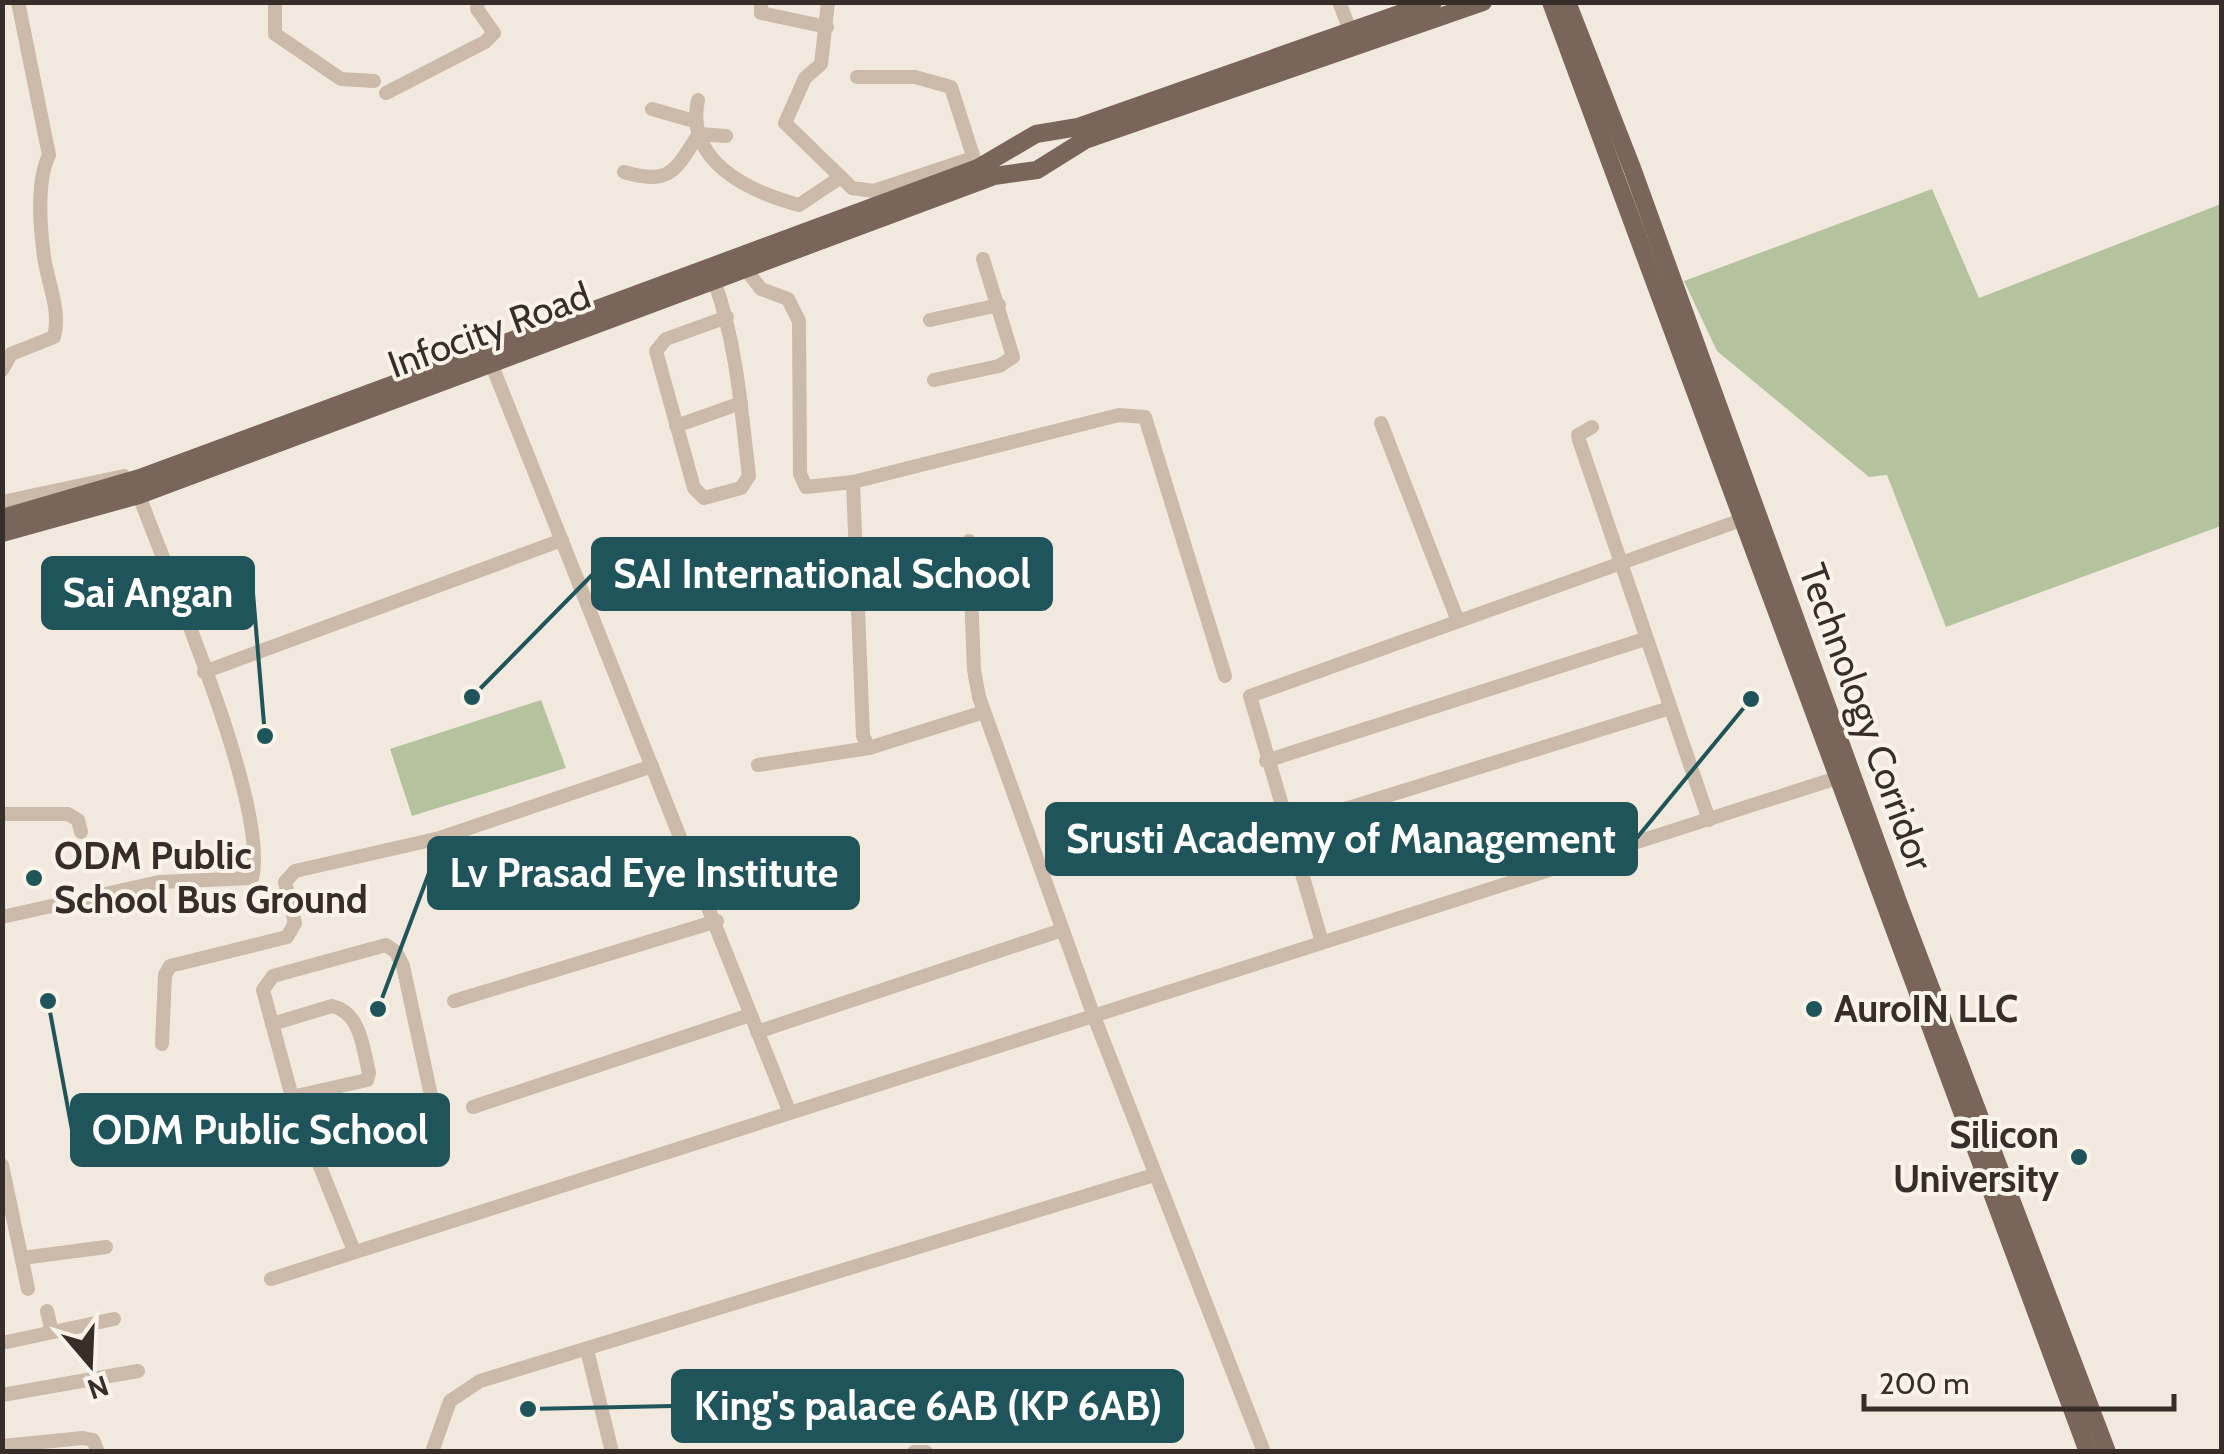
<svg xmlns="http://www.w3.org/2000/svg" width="2224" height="1454" font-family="Cabin,sans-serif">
<rect width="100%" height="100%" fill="#f2e9de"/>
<!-- green -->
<g fill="#b5c29e">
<polygon points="1932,189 1979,298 2221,204 2221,526 1946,627 1887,475 1869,477 1717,351 1684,281"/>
<polygon points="541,700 566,768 412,816 390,749"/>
</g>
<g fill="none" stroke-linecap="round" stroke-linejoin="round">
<!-- minor -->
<g stroke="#cbb9a9" stroke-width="14">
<polyline points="275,2 275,34 341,79 374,81"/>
<polyline points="761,2 761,13 827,27"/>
<polyline points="828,2 821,64 805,78 785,123 852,188 874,191 973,158"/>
<polyline points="1339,2 1350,30"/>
<polyline points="857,77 915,77 951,87 975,162"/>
<polyline points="386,93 485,42 494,33 477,9 478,2"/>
<path d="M698,100C685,161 747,191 799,205L841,177"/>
<polyline points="652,109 694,121"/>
<path d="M624,172C671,186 675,170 699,134L726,136"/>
<polyline points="747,271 761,289 788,299 799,321 800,474 806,487 853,482 1119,415 1145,417 1225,676"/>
<path d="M715,283C737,346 741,409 749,476L741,488L704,498L694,488L656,351L666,339L727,317"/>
<polyline points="930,320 999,305"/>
<polyline points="491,363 790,1113"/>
<path d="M2,370L11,354L54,337C61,310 48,284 44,257C40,226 36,182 49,155L18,2"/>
<polyline points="934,380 999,366 1013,357 983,259"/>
<polyline points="1381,423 1458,621"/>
<polyline points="676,426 741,403"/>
<polyline points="1592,427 1578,435 1579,440 1709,820"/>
<polyline points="853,482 863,736 869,748 984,712"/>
<polyline points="2,502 124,476"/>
<polyline points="969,541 974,670 979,697 1093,1014 1264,1452"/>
<polyline points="204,672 562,540"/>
<polyline points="1266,761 1645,639"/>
<polyline points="758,765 869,748"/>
<polyline points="2,814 68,814 78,820 81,832"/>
<polyline points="1287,827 1670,708"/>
<path d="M2,917L159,882L252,878C270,807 167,573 139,495"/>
<polyline points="1322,942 1250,696 1744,519"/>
<polyline points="454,1001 717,921"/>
<path d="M272,1024L332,1006C361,1012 363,1049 369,1073L367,1080L292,1097"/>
<polyline points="757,1032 1062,930"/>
<polyline points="162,1044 165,975 170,966 287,937 295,923 285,882 295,871 440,838 652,766"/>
<polyline points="473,1107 750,1015"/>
<polyline points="316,1154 435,1114 403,966 396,952 386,945 273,976 263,990 292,1097 354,1251"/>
<polyline points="2,1165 28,1289"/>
<polyline points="22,1258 106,1247"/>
<polyline points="271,1279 1837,778"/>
<polyline points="47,1311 52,1332"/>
<polyline points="2,1343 114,1319"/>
<polyline points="587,1350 612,1452"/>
<polyline points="2,1395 138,1371"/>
<polyline points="2,1446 83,1438 93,1440 98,1452"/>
<polyline points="432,1452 450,1401 480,1381 1154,1175"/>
<polyline points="914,1452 926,1452"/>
</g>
<!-- major -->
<g stroke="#7a655a" stroke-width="18">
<polyline points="1551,2 2088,1452"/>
<polyline points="1567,2 1632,168 1901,910 2107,1452"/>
<polyline points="2,518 140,478 978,168 1036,134 1078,127 1433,2"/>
<polyline points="2,533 139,495 994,176 1037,170 1085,140 1483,2"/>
</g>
</g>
<!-- markers -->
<g fill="#1f555a" stroke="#faf3ea" stroke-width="4">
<circle cx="34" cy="878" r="10"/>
<circle cx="1814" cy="1009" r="10"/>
<circle cx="2079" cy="1157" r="10"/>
</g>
<g text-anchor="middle" stroke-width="8" stroke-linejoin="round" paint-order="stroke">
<!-- street labels -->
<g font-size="38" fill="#382e29" stroke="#faf3ea">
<text transform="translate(489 330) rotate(-20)" y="13">Infocity Road</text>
<text transform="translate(1866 717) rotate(70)" y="13">Technology Corridor</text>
</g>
<!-- poi labels -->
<g font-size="38" font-weight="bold" fill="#382e29" stroke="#faf3ea" text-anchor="start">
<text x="54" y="869">ODM Public<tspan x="54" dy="44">School Bus Ground</tspan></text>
<text x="1834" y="1022">AuroIN LLC</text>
<text x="2059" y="1148" text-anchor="end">Silicon<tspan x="2059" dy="44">University</tspan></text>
</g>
</g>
<!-- callouts -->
<path fill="none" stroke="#1f555a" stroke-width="4" d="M472 697L593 574M265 736L253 593M1751 699L1636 839M378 1009L429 873M48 1001L72 1130M528 1409L673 1406"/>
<g fill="#1f555a" stroke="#faf3ea" stroke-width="4">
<circle cx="472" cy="697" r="10"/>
<circle cx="265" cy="736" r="10"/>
<circle cx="1751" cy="699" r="10"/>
<circle cx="378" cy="1009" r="10"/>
<circle cx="48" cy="1001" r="10"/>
<circle cx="528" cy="1409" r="10"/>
</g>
<g fill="#1f555a" stroke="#1f555a" stroke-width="4">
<rect x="593" y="539" width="458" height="70" rx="10"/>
<rect x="43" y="558" width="210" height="70" rx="10"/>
<rect x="1047" y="804" width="589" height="70" rx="10"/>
<rect x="429" y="838" width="429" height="70" rx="10"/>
<rect x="72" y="1095" width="376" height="70" rx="10"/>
<rect x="673" y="1371" width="509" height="70" rx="10"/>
</g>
<g font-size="40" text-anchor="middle" font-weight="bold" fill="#fff">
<text x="822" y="588">SAI International School</text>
<text x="148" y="607">Sai Angan</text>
<text x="1341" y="853">Srusti Academy of Management</text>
<text x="644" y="887">Lv Prasad Eye Institute</text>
<text x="260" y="1144">ODM Public School</text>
<text x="928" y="1420">King's palace 6AB (KP 6AB)</text>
</g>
<!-- border -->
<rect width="2224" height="1454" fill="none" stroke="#382e29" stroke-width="10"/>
<!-- north arrow -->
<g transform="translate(90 1364) rotate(161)" stroke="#faf3ea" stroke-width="8" paint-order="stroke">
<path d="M0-8L18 38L0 25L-18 38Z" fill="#382e29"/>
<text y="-15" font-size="28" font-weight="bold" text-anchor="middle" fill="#382e29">N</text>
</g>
<!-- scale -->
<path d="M1864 1394v15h310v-15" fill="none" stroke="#382e29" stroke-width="5"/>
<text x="1879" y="1394" font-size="30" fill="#382e29" stroke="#faf3ea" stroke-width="8" paint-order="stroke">200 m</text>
</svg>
